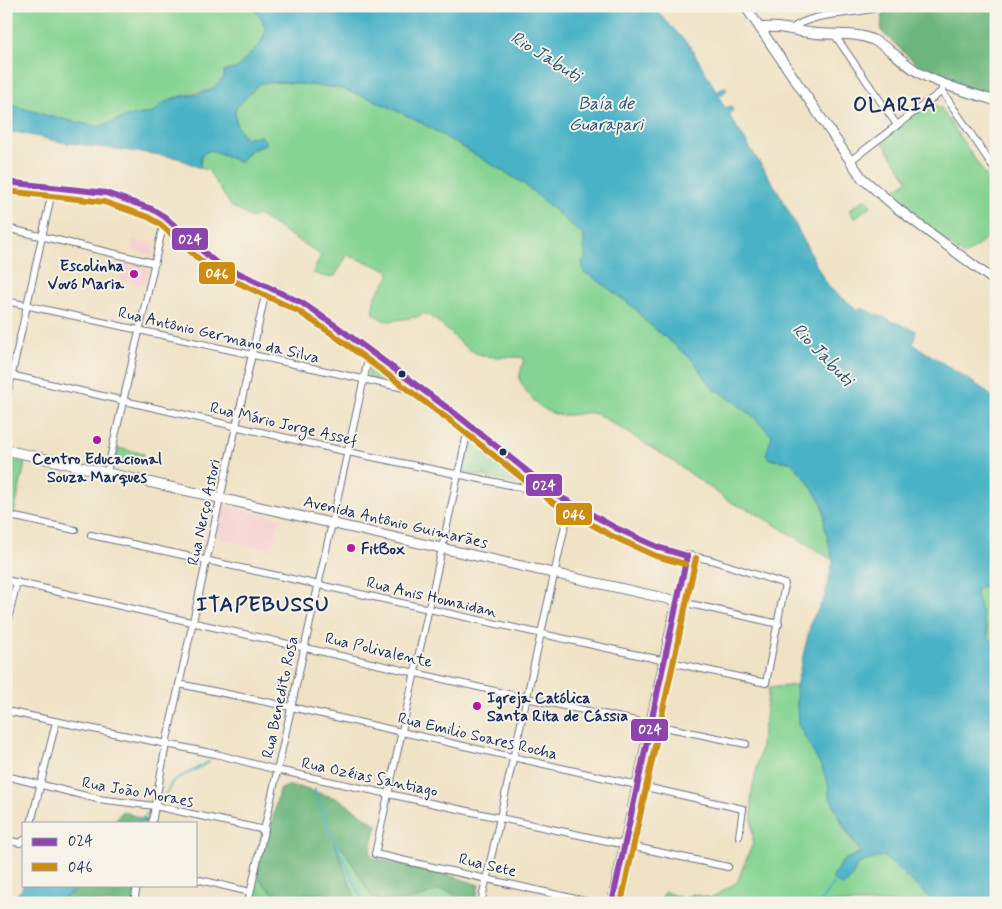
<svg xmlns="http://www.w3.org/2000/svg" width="1002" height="909" font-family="Mynerve,sans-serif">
<rect width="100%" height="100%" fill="#f7f3e8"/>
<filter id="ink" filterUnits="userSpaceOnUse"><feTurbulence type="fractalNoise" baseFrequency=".02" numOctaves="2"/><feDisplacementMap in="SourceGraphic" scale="10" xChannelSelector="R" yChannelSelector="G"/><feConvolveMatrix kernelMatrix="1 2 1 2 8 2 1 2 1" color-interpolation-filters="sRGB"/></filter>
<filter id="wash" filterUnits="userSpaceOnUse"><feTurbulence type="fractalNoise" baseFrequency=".0096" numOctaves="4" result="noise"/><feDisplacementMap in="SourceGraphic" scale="20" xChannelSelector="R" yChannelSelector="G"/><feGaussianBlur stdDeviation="1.12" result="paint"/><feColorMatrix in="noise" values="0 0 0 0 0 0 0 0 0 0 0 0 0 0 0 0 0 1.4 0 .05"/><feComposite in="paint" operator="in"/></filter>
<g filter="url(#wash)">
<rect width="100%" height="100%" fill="#f0e2c4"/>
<!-- built -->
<g fill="#f7cfd0">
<polygon points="133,240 154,244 152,255 131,251"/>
<polygon points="124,262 149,267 145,286 120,280"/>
<polygon points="224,506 280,518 272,550 217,538"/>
</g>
<!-- green -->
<g fill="#86d493" stroke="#508278">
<polygon points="6,6 251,6 261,17 266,30 261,43 237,68 210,90 173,98 154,113 133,115 99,127 45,115 6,103"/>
<path d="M282,82L338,88L372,99L420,122L523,183L584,236C584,249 586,260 584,273L592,276L636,309L642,318L694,361L715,391L721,392L753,416L772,436V460L790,462L804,476L822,503L833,560L752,511L730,502L673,461L601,416C587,410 585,414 570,415C546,418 530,399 519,379L524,358C508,355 489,360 474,352C455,342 443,321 423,313L421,316L390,321L383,320L374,314C371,294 381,290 389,276L388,270L347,255L335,276L325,277L313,273L321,255L258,215L252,218L231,206L208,170L200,168L201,155L210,150L240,162L249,151L262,146L251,136L245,138L236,124L235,109L260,83Z"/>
<polygon points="927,103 940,107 996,191 996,232 964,256 887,196 908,180 882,141"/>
<polygon points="866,198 871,206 854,218 849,210"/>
<polygon points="372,357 405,385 367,378"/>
<polygon points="473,438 531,486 463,472"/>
<polygon points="118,448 144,454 142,464 116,458"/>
<polygon points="6,459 25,463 14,514 6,513"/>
<polygon points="984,586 996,599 996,665 995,645 989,638 976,594 978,588"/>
<path d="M796,685L829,786C829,802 850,841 861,852L843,861L837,867L850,880L858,864L883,855L936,903H659L665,892L684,899L692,894L711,898L737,882L753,843L751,795L760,753L769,688Z"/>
<polygon points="334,841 344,850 373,898 378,901 407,900 439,890 447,891 465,903 357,903"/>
<path d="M256,872C272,896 298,899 324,892L327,903H250Z"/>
</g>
<!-- forest -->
<g fill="#6cb67d" stroke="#44726e">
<polygon points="890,6 996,6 996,98 924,71 881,31 882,16"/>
<path d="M288,786L299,787L339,799L377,825L370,853L373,858L456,877L479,885L475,903C462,903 452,888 439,890C434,891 429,894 424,896C410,900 386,905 373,898L344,850L334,842L357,903H327L324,892C315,894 306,895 297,895C273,897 269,892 256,873L272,822L279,790Z"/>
<polygon points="122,811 148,821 148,823 113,823"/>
<polygon points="83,885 137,885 134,903 56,903"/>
</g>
<!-- water -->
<g fill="#48b2c6" stroke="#327092">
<path d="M251,6H652L690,46L717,92L725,86L727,90L719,97L725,108L731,106L733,111L729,115L779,193L823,278L832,290L858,310L861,308L916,331L913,344L983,389L996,400V599L984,586L978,588L976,594L989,638L995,645L996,903H936L883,856L858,864L850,880L843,886L833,880L832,877L843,861L861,852L846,830L829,795V786L822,768L798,724L796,686L811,622L825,596L833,561L824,523L825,514L822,503L804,476L790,462L769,459L766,455L772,436L753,416L721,392L715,391L694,361L642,318L636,309L592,276L584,273L582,262L586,258L584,250V236L523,183L420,122L372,99L338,88L282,82L260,83L235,109L236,124L244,138L261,136L267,143L249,151L240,162L210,150L201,155L200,168L178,158L161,155L61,142L16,132L6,136V103L45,115L98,127L133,115L154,113C167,93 189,99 209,91C214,88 219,82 224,78V71L237,68L261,43L266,30L261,17Z"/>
<polygon points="24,882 24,885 83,885 56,903 8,903 22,889"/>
</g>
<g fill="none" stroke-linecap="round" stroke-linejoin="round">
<!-- stream -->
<g stroke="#48b2c6" stroke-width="2">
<polyline points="315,789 326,822 364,903"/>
<polyline points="159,800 165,796 173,781 209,762"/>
<polyline points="132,823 143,818 152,810"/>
<polyline points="820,903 836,880"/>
</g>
</g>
</g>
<g filter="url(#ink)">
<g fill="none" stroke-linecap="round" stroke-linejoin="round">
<!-- street casing -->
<g stroke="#666e82" stroke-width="8">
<g id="street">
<path d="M791,29C817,10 854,16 884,6"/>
<polyline points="834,34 897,125"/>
<polyline points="942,88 942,91 996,171"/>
<polyline points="850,161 942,91"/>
<polyline points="6,182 106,193 152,209 165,217 215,262 302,303 336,326 446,407 533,477 570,503 616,528 665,550 711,560 785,584 766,683 91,535"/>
<polyline points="6,228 154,263"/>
<polyline points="6,301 422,392"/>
<polyline points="6,374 348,452 553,494"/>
<polyline points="6,401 53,187"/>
<polyline points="469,425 375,854 594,903"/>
<polyline points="107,472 165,217"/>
<polyline points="6,515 75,530"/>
<polyline points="687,556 677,601 779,624"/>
<polyline points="6,580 526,698 746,744"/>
<polyline points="6,628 17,582"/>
<polyline points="179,684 291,707 743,809 739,836"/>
<polyline points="6,711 220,755 277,770 728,867"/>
<polyline points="6,776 98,799 155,806 265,830"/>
<polyline points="31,823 56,722"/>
<polyline points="152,823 166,744 267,286"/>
<polyline points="6,840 20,843 24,840"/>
<polyline points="196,879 250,892"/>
<polyline points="134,903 137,885"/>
<polyline points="248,903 370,351"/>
<polyline points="481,903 570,503"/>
</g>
</g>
<!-- secondary casing -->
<g stroke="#666e82" stroke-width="11">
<g id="secondary">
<polyline points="745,6 862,178 898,209 996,282"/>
<path d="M760,28C778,25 794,31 812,33C833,36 854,31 873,40C892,48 905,66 923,75C946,87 972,93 996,101"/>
<polyline points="6,450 677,601 612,903"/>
</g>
</g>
<!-- street -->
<use href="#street" stroke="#fff" stroke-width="6"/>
<!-- secondary -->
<use href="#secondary" stroke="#fff" stroke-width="9"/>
<!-- bus-1 casing -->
<g stroke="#f7f3e8" stroke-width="10">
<g id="bus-1">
<polyline points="6,182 106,193 152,209 165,217 215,262 302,303 336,326 457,415 557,495 616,528 660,548 687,556"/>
<polyline points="612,903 687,556"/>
</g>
</g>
<!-- bus-2 casing -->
<g stroke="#f7f3e8" stroke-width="10">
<g id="bus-2">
<polyline points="6,191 104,202 148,217 160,224 211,270 298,311 331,333 452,422 552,502 612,536 656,556 685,564"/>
<polyline points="621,903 696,558"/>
</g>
</g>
<!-- bus-1 -->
<use href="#bus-1" stroke="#8e44ad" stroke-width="6"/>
<!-- bus-2 -->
<use href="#bus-2" stroke="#cb8e13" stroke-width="6"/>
</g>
</g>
<!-- markers -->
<g fill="#b5179e" stroke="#f7f3e8" stroke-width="2">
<circle cx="134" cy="274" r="5"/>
<circle cx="97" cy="440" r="5"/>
<circle cx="351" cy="548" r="5"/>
<circle cx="477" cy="706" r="5"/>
</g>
<g fill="#1b2f5e" stroke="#f7f3e8" stroke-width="2">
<circle cx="402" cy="374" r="4.5"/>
<circle cx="503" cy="452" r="4.5"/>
</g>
<g text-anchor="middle" stroke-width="4" stroke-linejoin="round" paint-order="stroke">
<!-- poi labels -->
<g font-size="16" font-weight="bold" fill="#1b2f5e" stroke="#f7f3e8" text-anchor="start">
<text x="124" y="271" text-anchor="end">Escolinha<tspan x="124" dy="18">Vovó Maria</tspan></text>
<text x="97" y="464" text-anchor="middle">Centro Educacional<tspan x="97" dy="18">Souza Marques</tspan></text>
<text x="361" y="554">FitBox</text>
<text x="487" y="703">Igreja Católica<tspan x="487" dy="18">Santa Rita de Cássia</tspan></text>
</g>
<!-- street labels -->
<g font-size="16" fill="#1b2f5e" stroke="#f7f3e8">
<text transform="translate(219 334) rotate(13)" y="6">Rua Antônio Germano da Silva</text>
<text transform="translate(284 423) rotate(13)" y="6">Rua Mário Jorge Assef</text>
<text transform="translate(203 512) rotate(-78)" y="6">Rua Nerço Astori</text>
<text transform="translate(396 521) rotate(13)" y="6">Avenida Antônio Guimarães</text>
<text transform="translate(432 596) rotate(13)" y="6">Rua Anis Homaidan</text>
<text transform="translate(379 649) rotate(13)" y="6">Rua Polivalente</text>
<text transform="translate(279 697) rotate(-78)" y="6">Rua Benedito Rosa</text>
<text transform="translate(478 735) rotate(13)" y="6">Rua Emilio Soares Rocha</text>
<text transform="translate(370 776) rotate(12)" y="6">Rua Ozéias Santiago</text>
<text transform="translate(138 791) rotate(10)" y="6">Rua João Moraes</text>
<text transform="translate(488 864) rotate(13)" y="6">Rua Sete</text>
</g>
<!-- water labels -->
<g font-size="18" font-style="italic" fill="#28567d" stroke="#f7f3e8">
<text transform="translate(546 56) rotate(32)" y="6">Rio Jabuti</text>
<text x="606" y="109">Baía de<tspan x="606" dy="21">Guarapari</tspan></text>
<text transform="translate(823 354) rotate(46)" y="6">Rio Jabuti</text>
</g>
<!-- district labels -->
<g font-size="21" font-weight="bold" letter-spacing="1" fill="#1b2f5e" stroke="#f7f3e8">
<text x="895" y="111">OLARIA</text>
<text x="263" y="611">ITAPEBUSSU</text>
</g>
</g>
<g stroke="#f7f3e8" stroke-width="2">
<rect x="171" y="227" width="38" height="24" rx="5" fill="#8e44ad"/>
<rect x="198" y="261" width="38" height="24" rx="5" fill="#cb8e13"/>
<rect x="525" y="473" width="38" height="24" rx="5" fill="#8e44ad"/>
<rect x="555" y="502" width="38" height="24" rx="5" fill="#cb8e13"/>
<rect x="630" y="718" width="39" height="24" rx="5" fill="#8e44ad"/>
</g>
<g font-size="14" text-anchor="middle" font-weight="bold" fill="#fff">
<text x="190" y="244">024</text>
<text x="217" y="278">046</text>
<text x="544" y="490">024</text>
<text x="574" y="519">046</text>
<text x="650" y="734">024</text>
</g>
<!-- margin -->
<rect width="1002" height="909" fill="none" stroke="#f7f3e8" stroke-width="25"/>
<!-- legend -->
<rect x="22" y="822" width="175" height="65" fill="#f7f3e8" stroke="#9fa5b1"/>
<rect x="32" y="838" width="25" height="8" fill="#8e44ad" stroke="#9fa5b1"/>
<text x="68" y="846" font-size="15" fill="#1b2f5e">024</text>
<rect x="32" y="863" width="25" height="8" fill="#cb8e13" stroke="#9fa5b1"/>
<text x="68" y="872" font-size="15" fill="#1b2f5e">046</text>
</svg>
